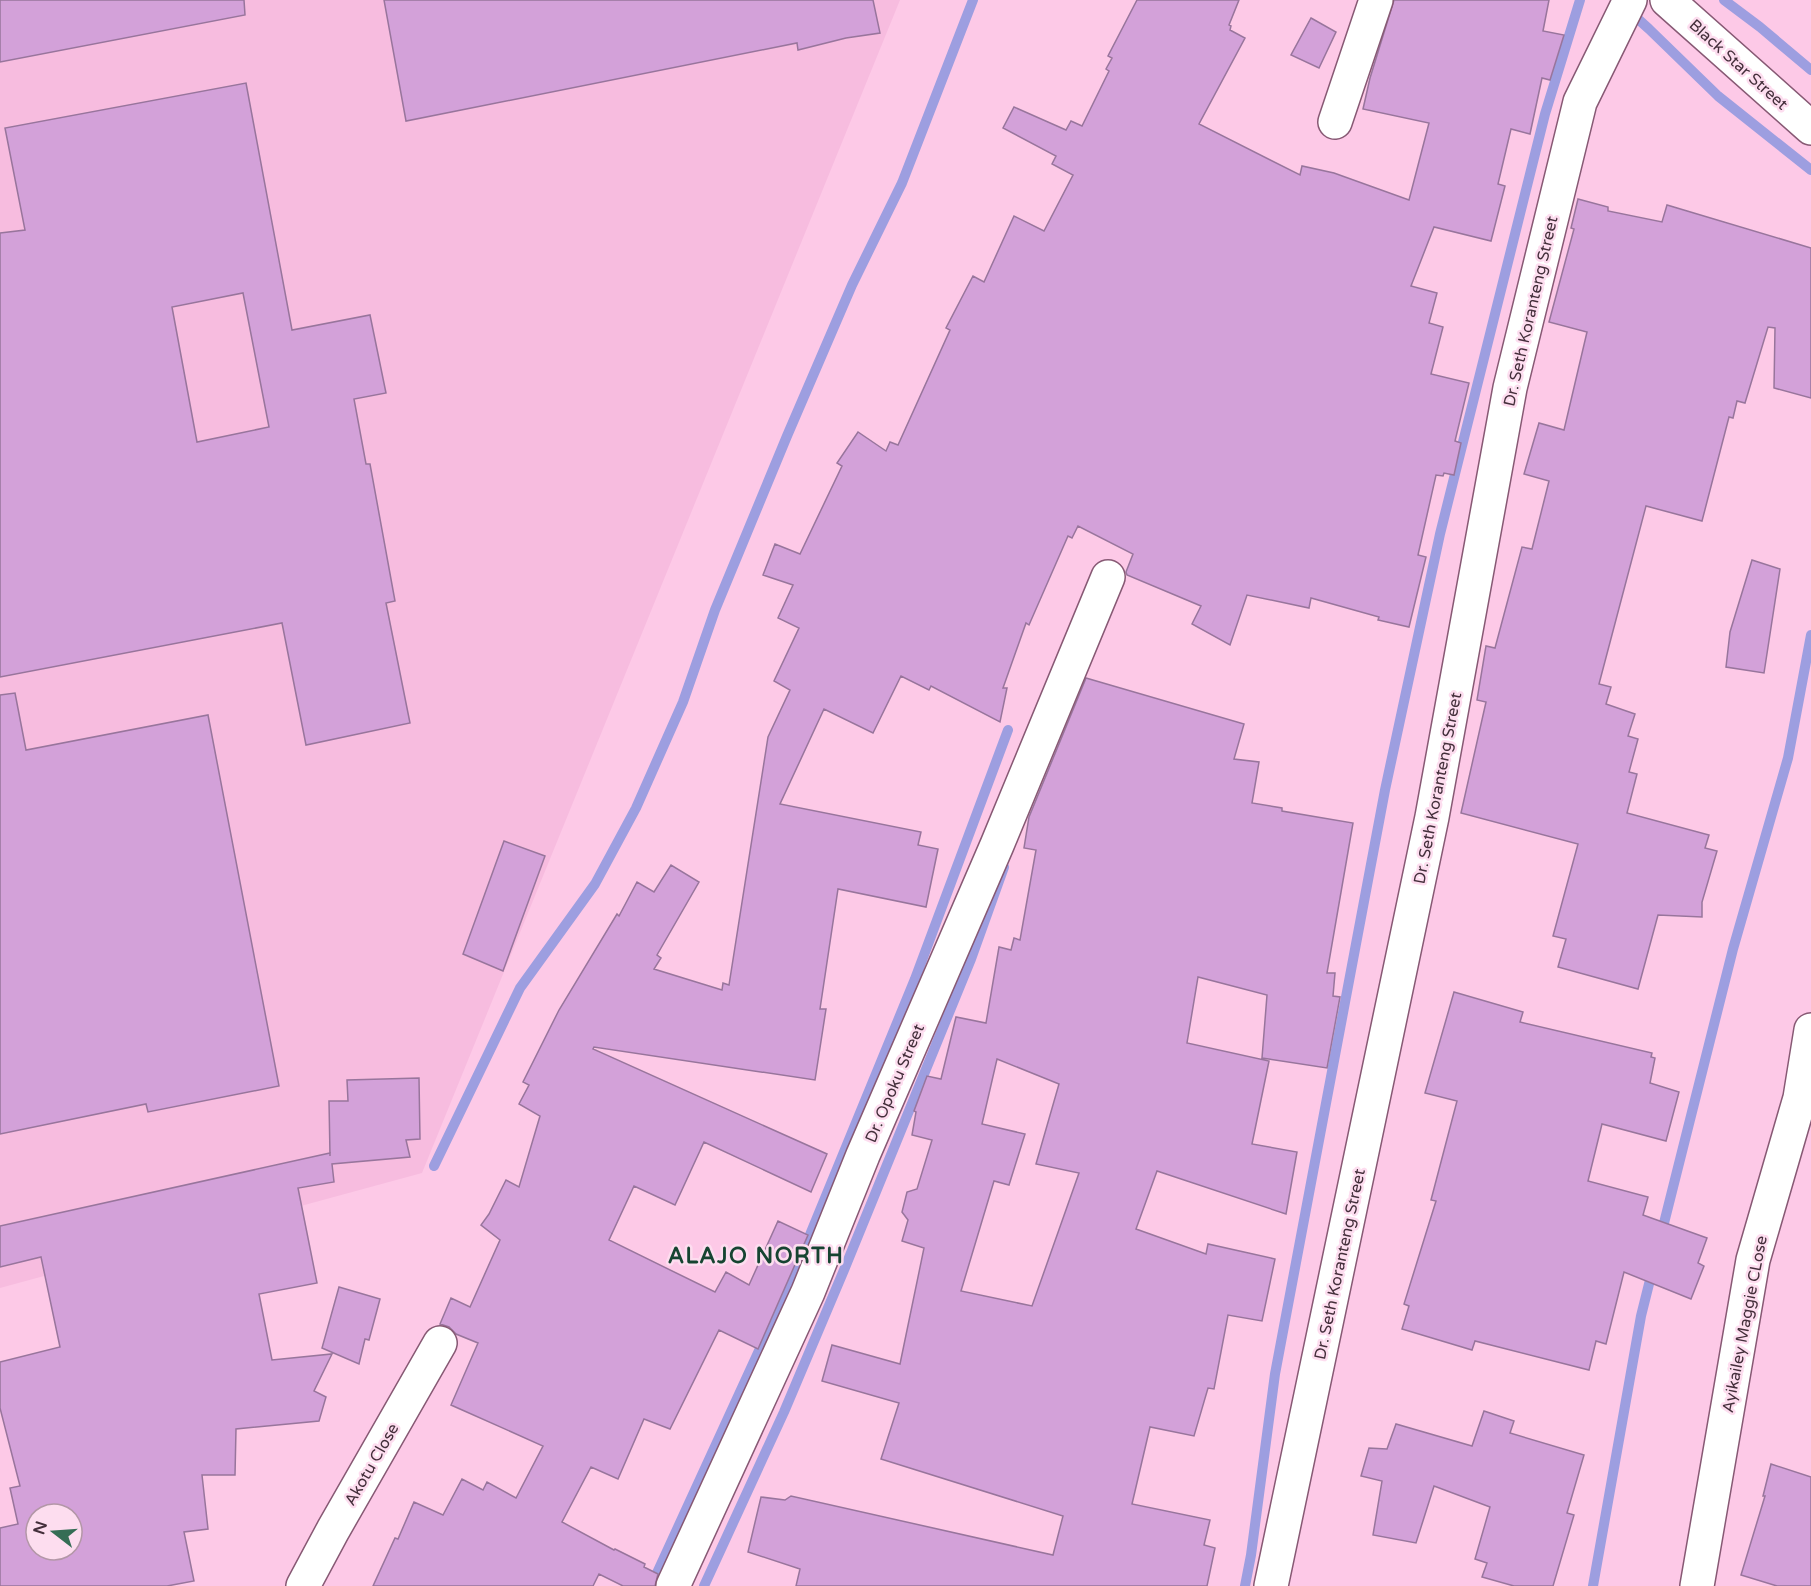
<svg xmlns="http://www.w3.org/2000/svg" width="1811" height="1586" font-family="'Varela Round',sans-serif">
<rect width="100%" height="100%" fill="#fdc9e7"/>
<!-- built -->
<polygon fill="#f7bcdf" points="0,0 900,0 422,1173 0,1288"/>
<g fill="none" stroke-linecap="round" stroke-linejoin="round">
<!-- stream -->
<g stroke="#9d9ee0" stroke-width="10">
<polyline points="1724,0 1760,27 1811,70"/>
<polyline points="1628,10 1649,29 1718,96 1811,170"/>
<polyline points="434,1166 520,988 595,884 636,808 683,702 715,610 787,436 852,285 902,183 973,0"/>
<polyline points="1661,1235 1733,949 1788,758 1811,635"/>
<polyline points="651,1586 791,1281 915,979 1008,730"/>
<polyline points="704,1586 784,1412 844,1270 971,959 1004,867"/>
<polyline points="1245,1586 1251,1555 1275,1374 1385,790 1440,534 1545,114 1580,0"/>
<polyline points="1593,1586 1641,1316 1653,1268"/>
</g>
</g>
<!-- building -->
<g fill="#d3a1d9" stroke="#98759c" stroke-width="1.5" fill-rule="evenodd">
<polygon points="0,0 244,0 245,15 0,62"/>
<polygon points="384,0 873,0 880,33 846,38 798,50 797,43 406,121"/>
<polygon points="1137,0 1239,0 1229,25 1231,26 1230,30 1245,38 1199,124 1300,175 1302,166 1334,173 1409,200 1429,123 1363,109 1370,78 1394,0 1549,0 1543,31 1564,35 1550,80 1542,78 1530,134 1511,129 1498,184 1505,186 1491,241 1434,227 1411,286 1437,293 1429,323 1443,327 1431,374 1469,383 1455,441 1461,443 1454,475 1444,473 1443,476 1436,475 1418,555 1426,557 1409,627 1378,620 1379,617 1311,598 1309,608 1247,595 1230,645 1192,624 1201,606 1127,575 1126,572 1133,554 1078,526 1072,538 1068,536 1029,625 1026,623 1003,688 1007,688 1000,722 931,686 929,690 901,676 873,733 824,709 780,804 921,832 918,845 938,849 926,907 838,889 820,1009 826,1009 815,1080 594,1047 593,1049 827,1154 811,1192 704,1142 675,1205 634,1186 609,1240 715,1292 726,1272 749,1285 778,1221 808,1235 758,1349 719,1330 670,1429 644,1419 618,1479 591,1467 562,1522 614,1550 615,1549 645,1564 644,1567 658,1574 655,1586 623,1586 599,1574 593,1586 373,1586 395,1538 398,1539 414,1502 443,1515 462,1479 483,1490 487,1482 516,1498 543,1446 451,1405 478,1343 456,1334 449,1327 440,1324 451,1298 470,1307 500,1240 481,1225 489,1214 506,1180 519,1187 540,1116 519,1104 529,1085 523,1082 559,1010 617,914 619,916 637,882 654,892 671,865 699,882 657,955 661,958 654,969 722,990 723,983 729,985 768,737 790,690 774,681 799,628 778,618 793,585 763,575 775,544 800,554 842,466 837,463 858,432 886,451 890,442 898,445 950,330 946,328 973,276 984,282 1014,216 1044,231 1073,175 1052,164 1056,156 1003,128 1014,107 1066,130 1071,121 1082,126 1109,71 1106,69 1112,58 1108,56"/>
<polygon points="1311,18 1336,32 1319,68 1291,55"/>
<path d="M246,83L292,330L370,315L386,393L354,399L366,464H370L395,601L386,603L410,723L306,745L282,623L0,677V233L25,230L5,128ZM243,293L269,427L197,442L172,307Z"/>
<polygon points="1578,199 1608,207 1608,211 1662,222 1667,205 1811,248 1811,398 1774,388 1775,328 1768,327 1745,403 1737,401 1733,418 1729,417 1702,521 1646,506 1599,684 1611,687 1606,704 1635,714 1628,736 1638,739 1629,772 1637,774 1627,813 1709,835 1705,848 1717,851 1702,902 1702,917 1658,915 1638,989 1558,967 1566,939 1553,936 1578,844 1461,813 1486,702 1477,700 1486,646 1495,648 1522,547 1532,549 1549,481 1524,474 1539,423 1564,430 1587,332 1549,322 1574,229 1571,228"/>
<polygon points="1752,560 1780,569 1764,673 1726,667 1730,632"/>
<path d="M1086,678L1244,724L1234,759L1259,762L1252,803L1282,808V811L1353,823L1327,973H1335L1333,996L1340,997L1327,1068L1262,1058L1267,995L1198,977L1187,1043L1269,1061L1252,1144L1297,1152L1286,1214L1157,1171L1136,1229L1206,1254L1208,1244L1275,1259L1262,1321L1228,1315L1214,1389L1208,1388L1194,1436L1150,1427L1132,1504L1210,1520L1204,1545L1215,1548L1207,1586H796L800,1569L748,1552L761,1497L785,1500L791,1496L1053,1555L1063,1516L881,1459L899,1403L822,1381L832,1345L900,1364L924,1248L902,1241L908,1220L902,1212L907,1192L917,1189L932,1140L912,1135L916,1112L914,1111L927,1076L941,1079L956,1017L986,1023L999,947L1011,950L1014,938L1020,940L1036,850L1024,848L1029,817ZM997,1059L1059,1084L1036,1164L1079,1173L1032,1306L961,1291L994,1181L1009,1185L1025,1134L982,1124Z"/>
<polygon points="15,693 26,750 208,715 279,1086 148,1112 146,1104 0,1134 0,695"/>
<polygon points="504,841 545,856 503,971 463,954"/>
<polygon points="1454,992 1523,1012 1520,1022 1652,1053 1651,1057 1655,1058 1650,1083 1679,1092 1666,1141 1602,1124 1588,1181 1648,1197 1643,1215 1707,1238 1698,1263 1704,1266 1691,1299 1624,1272 1606,1344 1596,1341 1589,1370 1475,1341 1472,1350 1402,1329 1409,1306 1404,1304 1436,1201 1431,1200 1457,1101 1425,1093"/>
<path d="M419,1078L420,1139L406,1140L410,1157L332,1164L334,1182L298,1188L317,1283L259,1294L272,1360L332,1354L314,1391L326,1397L319,1421L236,1429L235,1475H202L208,1529L184,1532L194,1581L167,1586H0V1528L18,1524L10,1488L20,1486L0,1408V1362L60,1347L41,1257L0,1267V1226L330,1153V1156L329,1101H348L347,1080ZM36,1514H72V1550H36Z"/>
<polygon points="339,1287 380,1299 369,1340 365,1339 359,1364 322,1348"/>
<polygon points="1484,1411 1514,1421 1510,1433 1584,1455 1567,1513 1574,1515 1553,1586 1514,1586 1482,1577 1487,1563 1475,1559 1490,1507 1434,1486 1416,1543 1373,1535 1382,1481 1361,1476 1369,1448 1387,1449 1396,1424 1472,1446"/>
<polygon points="1771,1464 1811,1477 1811,1586 1777,1586 1741,1575 1765,1496 1763,1496"/>
</g>
<g fill="none" stroke-linecap="round" stroke-linejoin="round">
<!-- minor casing -->
<g stroke="#875974" stroke-width="36">
<g id="minor">
<polyline points="1667,0 1811,128"/>
<polyline points="1335,122 1376,0"/>
<polyline points="303,1586 333,1530 440,1343"/>
<polyline points="673,1586 808,1292 863,1155 997,845 1108,577"/>
<polyline points="1271,1586 1432,817 1510,388 1580,102 1630,0"/>
<polyline points="1697,1586 1753,1260 1800,1098 1811,1030"/>
</g>
</g>
<!-- minor -->
<use href="#minor" stroke="#fff" stroke-width="33"/>
</g>
<g text-anchor="middle" stroke-width="5" stroke-linejoin="round" paint-order="stroke">
<!-- street labels -->
<g font-size="16" fill="#442f3b" stroke="#fdddef">
<text transform="translate(1739 64) rotate(42)" y="6">Black Star Street</text>
<text transform="translate(1530 311) rotate(-77)" y="6">Dr. Seth Koranteng Street</text>
<text transform="translate(1437 788) rotate(-79)" y="6">Dr. Seth Koranteng Street</text>
<text transform="translate(894 1083) rotate(-67)" y="6">Dr. Opoku Street</text>
<text transform="translate(1339 1264) rotate(-78)" y="6">Dr. Seth Koranteng Street</text>
<text transform="translate(1744 1324) rotate(-79)" y="6">Ayikailey Maggie CLose</text>
<text transform="translate(371 1464) rotate(-60)" y="6">Akotu Close</text>
</g>
<!-- district labels -->
<g font-size="22" font-weight="bold" letter-spacing="1.5" fill="#164431" stroke="#fdddef">
<text x="756" y="1263">ALAJO NORTH</text>
</g>
</g>
<!-- north arrow -->
<g transform="translate(54 1532) rotate(287)"><circle r="28" fill="#fdddef" stroke="#b397a7" stroke-width="1.5"/>
<path d="M0-4.5L10 22L0 15L-10 22Z" fill="#356d55"/>
<text y="-9" font-size="16" font-weight="bold" text-anchor="middle" fill="#442f3b">N</text>
</g>
</svg>
